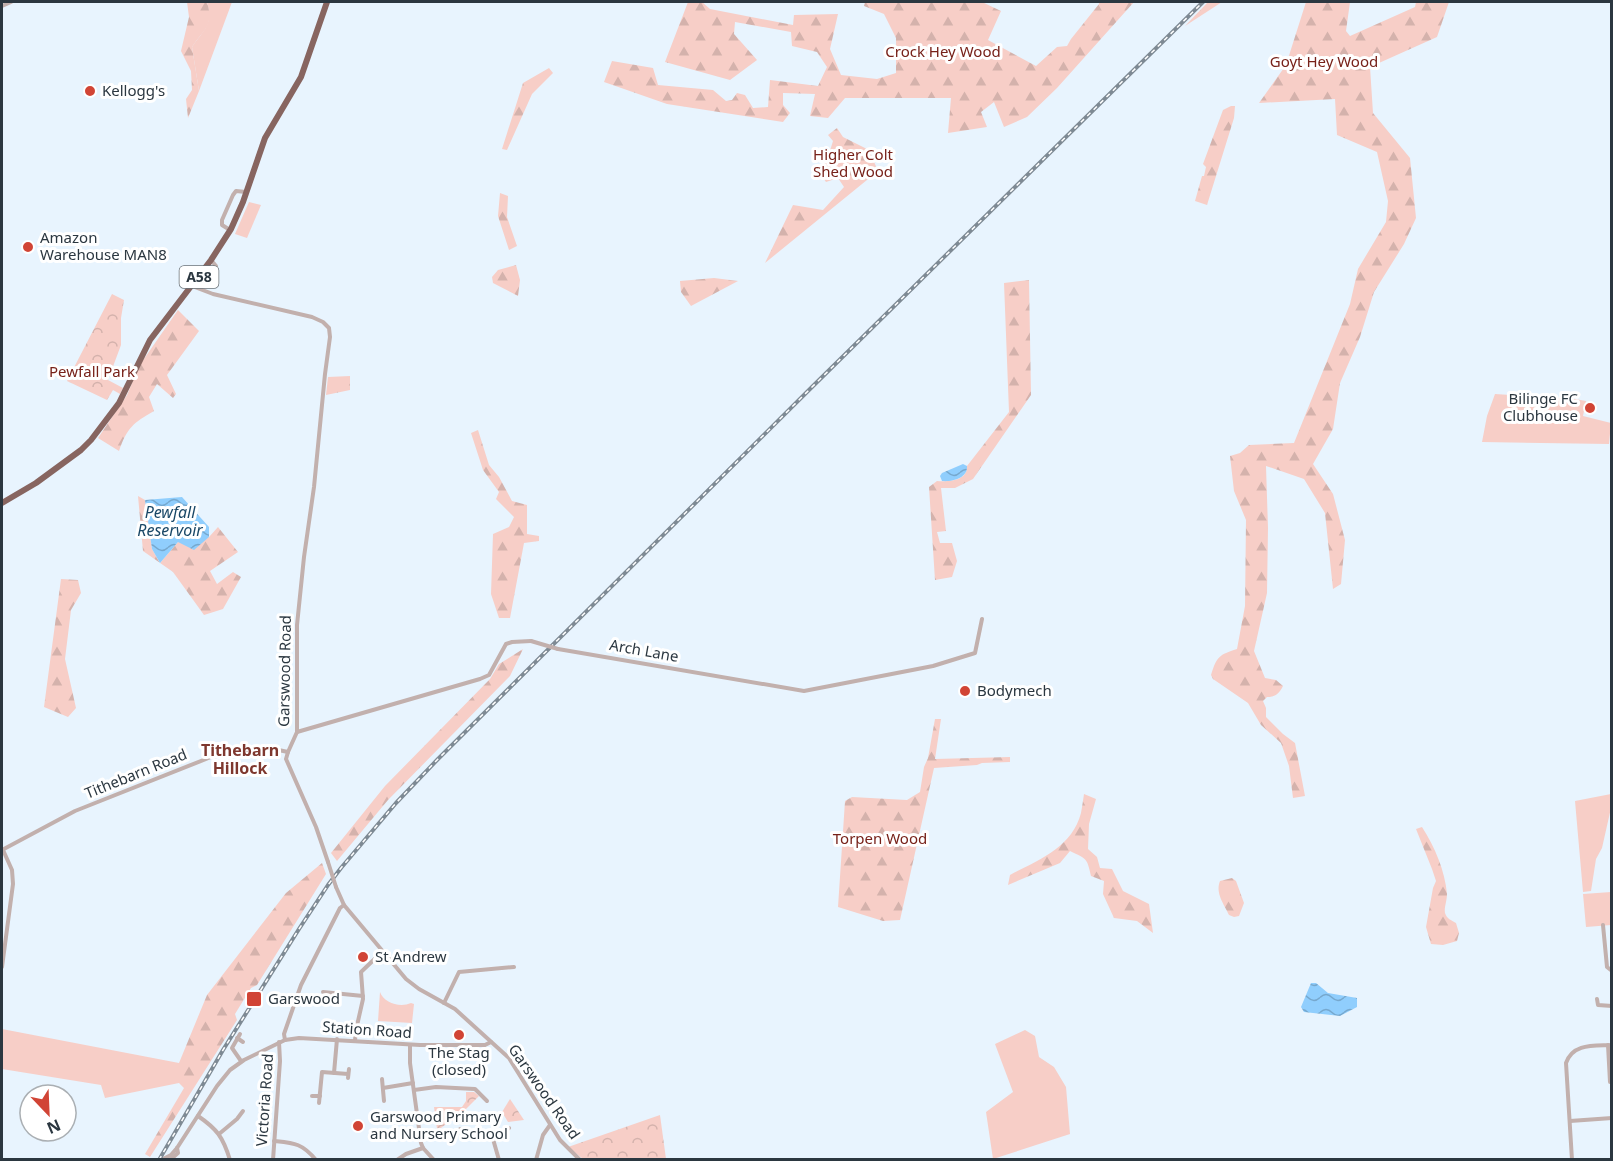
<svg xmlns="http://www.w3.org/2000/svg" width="1613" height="1161" font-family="'Noto Sans',sans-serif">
<defs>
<pattern id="forest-firs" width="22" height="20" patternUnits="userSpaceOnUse" patternTransform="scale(1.5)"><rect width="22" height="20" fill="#f7cec7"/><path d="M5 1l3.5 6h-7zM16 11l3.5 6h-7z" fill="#d4b2ac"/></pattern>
<pattern id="park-crowns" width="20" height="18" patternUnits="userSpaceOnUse" patternTransform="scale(1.5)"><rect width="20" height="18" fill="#f7cec7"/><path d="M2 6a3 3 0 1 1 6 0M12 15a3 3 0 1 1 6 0" fill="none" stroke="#d4b2ac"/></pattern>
<pattern id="water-waves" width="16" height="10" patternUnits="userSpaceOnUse" patternTransform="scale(1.5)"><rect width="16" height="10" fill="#90cefd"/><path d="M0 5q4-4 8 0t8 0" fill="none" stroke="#76a8ce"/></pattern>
</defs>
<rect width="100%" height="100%" fill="#e8f4fe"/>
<!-- green -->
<g fill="#f7cec7">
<path d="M207,2H232L199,91L192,47C205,28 213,25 207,2Z"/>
<polygon points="249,202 261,205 247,238 235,234"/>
<polygon points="1495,394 1575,399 1586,401 1583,416 1611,423 1609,444 1482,442 1487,416"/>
<polygon points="1611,794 1611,808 1602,848 1596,859 1591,891 1583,892 1575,801"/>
<polygon points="1611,892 1611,925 1586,927 1583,894"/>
<path d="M380,992C384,1003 400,1008 411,1003L414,1004L412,1023L378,1021Z"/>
<polygon points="2,1029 179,1063 179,1083 105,1098 101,1085 2,1069"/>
<polygon points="1025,1030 1035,1036 1039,1057 1054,1067 1066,1087 1070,1134 993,1159 986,1112 1013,1092 995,1044"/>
</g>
<!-- forest -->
<g fill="url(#forest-firs)">
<path d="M187,2H207C214,26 205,28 192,47L199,91L188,118L186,99L192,90L191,71L181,51L189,17Z"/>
<polygon points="688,2 702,2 710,9 793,25 794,15 838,14 830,49 841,75 877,79 896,73 896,38 884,14 864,6 865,2 982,2 1001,11 988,40 1036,66 1057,47 1067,46 1071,39 1099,4 1099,2 1134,2 1057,88 1027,117 1004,127 994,102 981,112 987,127 948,133 951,98 845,98 828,118 810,116 815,94 783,93 783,105 790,113 783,122 667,104 604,82 612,61 653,68 658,85 713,90 726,101 732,100 737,93 745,95 753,108 768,107 770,80 818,86 827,67 817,52 792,46 791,32 735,22 734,34 757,60 730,80 665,62"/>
<polygon points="1208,2 1222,2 1185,26"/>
<path d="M1306,2H1350L1346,31L1350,36L1415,7L1416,2H1449L1437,37L1370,67L1373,113L1410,158L1416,218L1404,244L1374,292L1360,337L1340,383L1333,429L1313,464L1333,494L1345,540L1341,584L1333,589L1325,513L1304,479L1266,466L1268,528L1267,593L1254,651L1265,678L1276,680L1283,686C1279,694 1275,697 1267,697L1263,701L1266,708V717L1283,734L1295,743L1305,796L1293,798L1289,766L1281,743L1261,725L1248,703L1213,679L1211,675C1217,656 1219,655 1237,649L1245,606L1246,520L1234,491L1230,456L1240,453L1249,445L1294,443L1350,304L1358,269L1386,222L1388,201L1377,152L1337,135L1335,99L1259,103L1286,65Z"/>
<polygon points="549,68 553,73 532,94 507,150 502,149 523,83"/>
<polygon points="1231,106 1235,106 1234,118 1207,205 1195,201 1202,176 1204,176 1206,167 1203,164 1223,110"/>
<polygon points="837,128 843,137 869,150 878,171 765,263 793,205 823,210 844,187 838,178 826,182 819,172 828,157 833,141 828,135"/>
<polygon points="500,193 508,196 507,217 517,246 509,250 498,216"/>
<polygon points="516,265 520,280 518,296 493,283 492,277 498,270"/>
<polygon points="714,278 738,281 691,306 681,292 680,281"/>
<path d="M1029,280L1031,395L973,479L955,488H941L946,531L937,532L940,543H952L957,561L952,577L935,580L929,487L937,481C948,482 968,481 967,466L1009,412L1004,283Z"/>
<path d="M178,310L199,331L167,375L176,394L173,398L157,384L149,397L154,411C133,423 127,428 119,451L98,438L127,395L139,366Z"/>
<polygon points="350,376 350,390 326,395 328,377"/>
<polygon points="478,430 489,465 499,477 512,501 527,505 527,534 539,536 539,541 524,543 510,618 499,618 491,594 493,534 509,527 514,517 496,499 499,492 483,470 471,433"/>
<polygon points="138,496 145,500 152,549 160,563 178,542 209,537 218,527 238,552 210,571 217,584 233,572 241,577 223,609 204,615 173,572 143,551"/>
<polygon points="61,579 78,580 81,593 71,610 65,659 76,708 68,717 44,707"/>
<polygon points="523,649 510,676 388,800 337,861 331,853 385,786 490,679 499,664"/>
<polygon points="935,719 941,719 935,759 1010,757 1010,762 982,763 977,765 934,768 900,920 883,921 838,907 845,801 852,797 907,800 920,792 924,767 928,758"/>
<path d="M1084,794L1096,799L1089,824L1088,849L1097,857L1100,868L1112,869L1123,891L1149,904L1153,933L1137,921L1114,918L1103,894L1104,881L1091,876C1087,858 1087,859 1070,851L1060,863L1008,885L1010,875C1038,860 1072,848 1081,813C1082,807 1083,801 1084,794Z"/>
<path d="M1422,827C1435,847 1445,871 1447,894C1447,901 1444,907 1445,913C1447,919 1451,920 1456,923L1459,933L1457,941L1443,945L1431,944L1426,927L1433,888L1436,881L1432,869L1416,829Z"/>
<polygon points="322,863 326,874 257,985 251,988 235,1014 237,1020 150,1157 145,1154 184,1088 179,1083 179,1063 207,995 286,893"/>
<path d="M1232,878L1236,881L1244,903L1239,916L1234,917L1229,915C1224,904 1215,893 1220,881Z"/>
</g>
<!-- park -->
<g fill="url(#park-crowns)">
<polygon points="112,294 124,300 121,318 121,345 108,380 123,388 120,394 113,390 107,400 67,381"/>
<polygon points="466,1092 474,1092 479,1096 454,1121 450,1121 424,1141 421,1131 437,1129 434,1107 462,1107 466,1101"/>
<polygon points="510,1099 524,1120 508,1122 502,1112"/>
<polygon points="660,1115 666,1159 583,1159 568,1147"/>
</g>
<!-- water -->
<g fill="url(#water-waves)">
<path d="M963,464L967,466C968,478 952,482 942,481L940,476L942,473Z"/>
<polygon points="182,497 209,527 209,537 194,550 178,542 160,563 152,549 145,500"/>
<polygon points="1311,983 1316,983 1328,993 1357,998 1357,1007 1340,1016 1304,1012 1301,1007"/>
</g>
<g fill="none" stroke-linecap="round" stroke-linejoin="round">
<!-- minor -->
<g stroke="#c2b0ad" stroke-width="4">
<polyline points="2,6 11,2"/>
<polyline points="230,230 222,225 222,220 233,195 236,191 246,192"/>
<polyline points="210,284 211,274 216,266 211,260"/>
<polyline points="192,286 213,294 312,317 323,322 329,328 330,337 325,374 314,487 304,557 297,625 297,732 288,752 286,759 316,827 328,862"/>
<polyline points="558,649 804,691 933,666 975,653 982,619"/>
<polyline points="297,732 480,679 489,675 506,644 512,642 531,641"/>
<polyline points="2,850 75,811 211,757 253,749 269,748 288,752"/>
<polyline points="336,887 344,905 406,979 419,989 455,1009 509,1058 560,1140 580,1160"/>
<polyline points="1603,925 1607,967 1612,971"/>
<polyline points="2,967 13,884 12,870 3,850"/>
<polyline points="323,992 363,996"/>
<polyline points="1597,999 1598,1005 1612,1006"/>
<polyline points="444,1003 459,972 514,967"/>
<polyline points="240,1034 232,1048 241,1061"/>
<polyline points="237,1038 243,1042"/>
<polyline points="285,1040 284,1034 301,985 340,908 344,905"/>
<polyline points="355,1040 356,1030 363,999 361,972 382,952"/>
<polyline points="410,1045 410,1063 421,1143 423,1148 434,1160"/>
<polyline points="1608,1045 1610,1082"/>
<polyline points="334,1073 337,1039"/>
<polyline points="348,1078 349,1069"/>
<polyline points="382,1079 384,1101"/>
<polyline points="383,1088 413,1083"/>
<polyline points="414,1090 436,1087 475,1089 487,1101"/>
<polyline points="312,1096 320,1096"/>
<polyline points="319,1103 322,1072 348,1074"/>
<path d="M198,1116C217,1129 223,1137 230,1160"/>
<polyline points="1570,1121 1612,1118"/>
<polyline points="460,1129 466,1134 493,1139 499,1160"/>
<polyline points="219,1134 237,1119 243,1111"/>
<polyline points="493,1139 509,1128"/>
<path d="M274,1141C294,1143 302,1143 316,1160"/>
<polyline points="161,1160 171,1155 177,1148 217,1086 230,1070 244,1060 285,1040 299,1038 420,1045 485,1045 491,1042"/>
<polyline points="170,1160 178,1153 177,1148"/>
<polyline points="273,1160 280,1061 279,1042"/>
<polyline points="397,1160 406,1154 423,1148"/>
<polyline points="536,1160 543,1135 550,1125"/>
<path d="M1572,1160L1566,1063C1573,1043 1594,1046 1612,1045"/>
</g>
<!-- highway -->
<polyline stroke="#876560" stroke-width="6" points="2,503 36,483 81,450 91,440 119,403 150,340 211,260 231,229 243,202 265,138 301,77 327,2"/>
<!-- rail casing -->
<g stroke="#7e8a94" stroke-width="4">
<polyline id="rail" points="159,1160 223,1050 299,929 328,885 341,868 396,803 438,759 812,387 1203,2"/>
</g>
<!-- rail -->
<use href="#rail" stroke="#fff" stroke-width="1.5" stroke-dasharray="4.5" stroke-linecap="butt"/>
<!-- minor-bridge -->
<g stroke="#c2b0ad" stroke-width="4">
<polyline points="531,641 558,649"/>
<polyline points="328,862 336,887"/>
</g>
</g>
<!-- markers -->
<g fill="#d14435" stroke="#fff" stroke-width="2">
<circle cx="90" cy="91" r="6"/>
<circle cx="28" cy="247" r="6"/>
<circle cx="1590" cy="408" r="6"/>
<circle cx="965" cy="691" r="6"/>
<circle cx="363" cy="957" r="6"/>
<rect x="246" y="991" width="16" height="16" rx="3"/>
<circle cx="459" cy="1035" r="6"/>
<circle cx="358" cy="1126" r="6"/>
</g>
<g text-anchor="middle" stroke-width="6" stroke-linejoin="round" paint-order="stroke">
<!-- shield labels -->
<rect fill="#fff" stroke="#6b7379" stroke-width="1.5" x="179.5" y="266" width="39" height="22" rx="4.5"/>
<g font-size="14" font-weight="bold" fill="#2b3740">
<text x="199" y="282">A58</text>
</g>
<!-- park labels -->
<g font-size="15" fill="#772119" stroke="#fff">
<text x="943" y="57">Crock Hey Wood</text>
<text x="1324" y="67">Goyt Hey Wood</text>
<text x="853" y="160">Higher Colt<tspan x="853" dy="17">Shed Wood</tspan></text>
<text x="92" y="377">Pewfall Park</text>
<text x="880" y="844">Torpen Wood</text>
</g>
<!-- poi labels -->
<g font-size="15" fill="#2b3740" stroke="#fff" text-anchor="start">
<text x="102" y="96">Kellogg's</text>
<text x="40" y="243">Amazon<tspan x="40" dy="17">Warehouse MAN8</tspan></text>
<text x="1578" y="404" text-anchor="end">Bilinge FC<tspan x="1578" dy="17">Clubhouse</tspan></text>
<text x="977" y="696">Bodymech</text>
<text x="375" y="962">St Andrew</text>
<text x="268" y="1004">Garswood</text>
<text x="459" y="1058" text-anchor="middle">The Stag<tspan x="459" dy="17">(closed)</tspan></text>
<text x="370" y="1122">Garswood Primary<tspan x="370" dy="17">and Nursery School</tspan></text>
</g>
<!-- street labels -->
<g font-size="15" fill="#2b3740" stroke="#fff">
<text transform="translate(644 651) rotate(10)" y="5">Arch Lane</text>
<text transform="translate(285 671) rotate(-89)" y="5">Garswood Road</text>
<text transform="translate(136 774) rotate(-22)" y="5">Tithebarn Road</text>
<text transform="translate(367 1030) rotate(4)" y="5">Station Road</text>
<text transform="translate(544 1092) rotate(55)" y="5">Garswood Road</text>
<text transform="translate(265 1100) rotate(-86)" y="5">Victoria Road</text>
</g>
<!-- water labels -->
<g font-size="16" font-style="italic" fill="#194766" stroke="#fff">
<text x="170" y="518">Pewfall<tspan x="170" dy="18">Reservoir</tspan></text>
</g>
<!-- neighbourhood labels -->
<g font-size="16" font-weight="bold" fill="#7e372e" stroke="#fff">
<text x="240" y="756">Tithebarn<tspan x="240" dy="18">Hillock</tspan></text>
</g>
</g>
<!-- border -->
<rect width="1613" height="1161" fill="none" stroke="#2b3740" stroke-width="6"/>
<!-- north arrow -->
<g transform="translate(48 1113) rotate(157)"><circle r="28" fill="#ffffff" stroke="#aaafb3" stroke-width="1.5"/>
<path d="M0-4.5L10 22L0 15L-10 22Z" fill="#d14435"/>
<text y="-9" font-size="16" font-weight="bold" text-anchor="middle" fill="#2b3740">N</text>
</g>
</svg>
